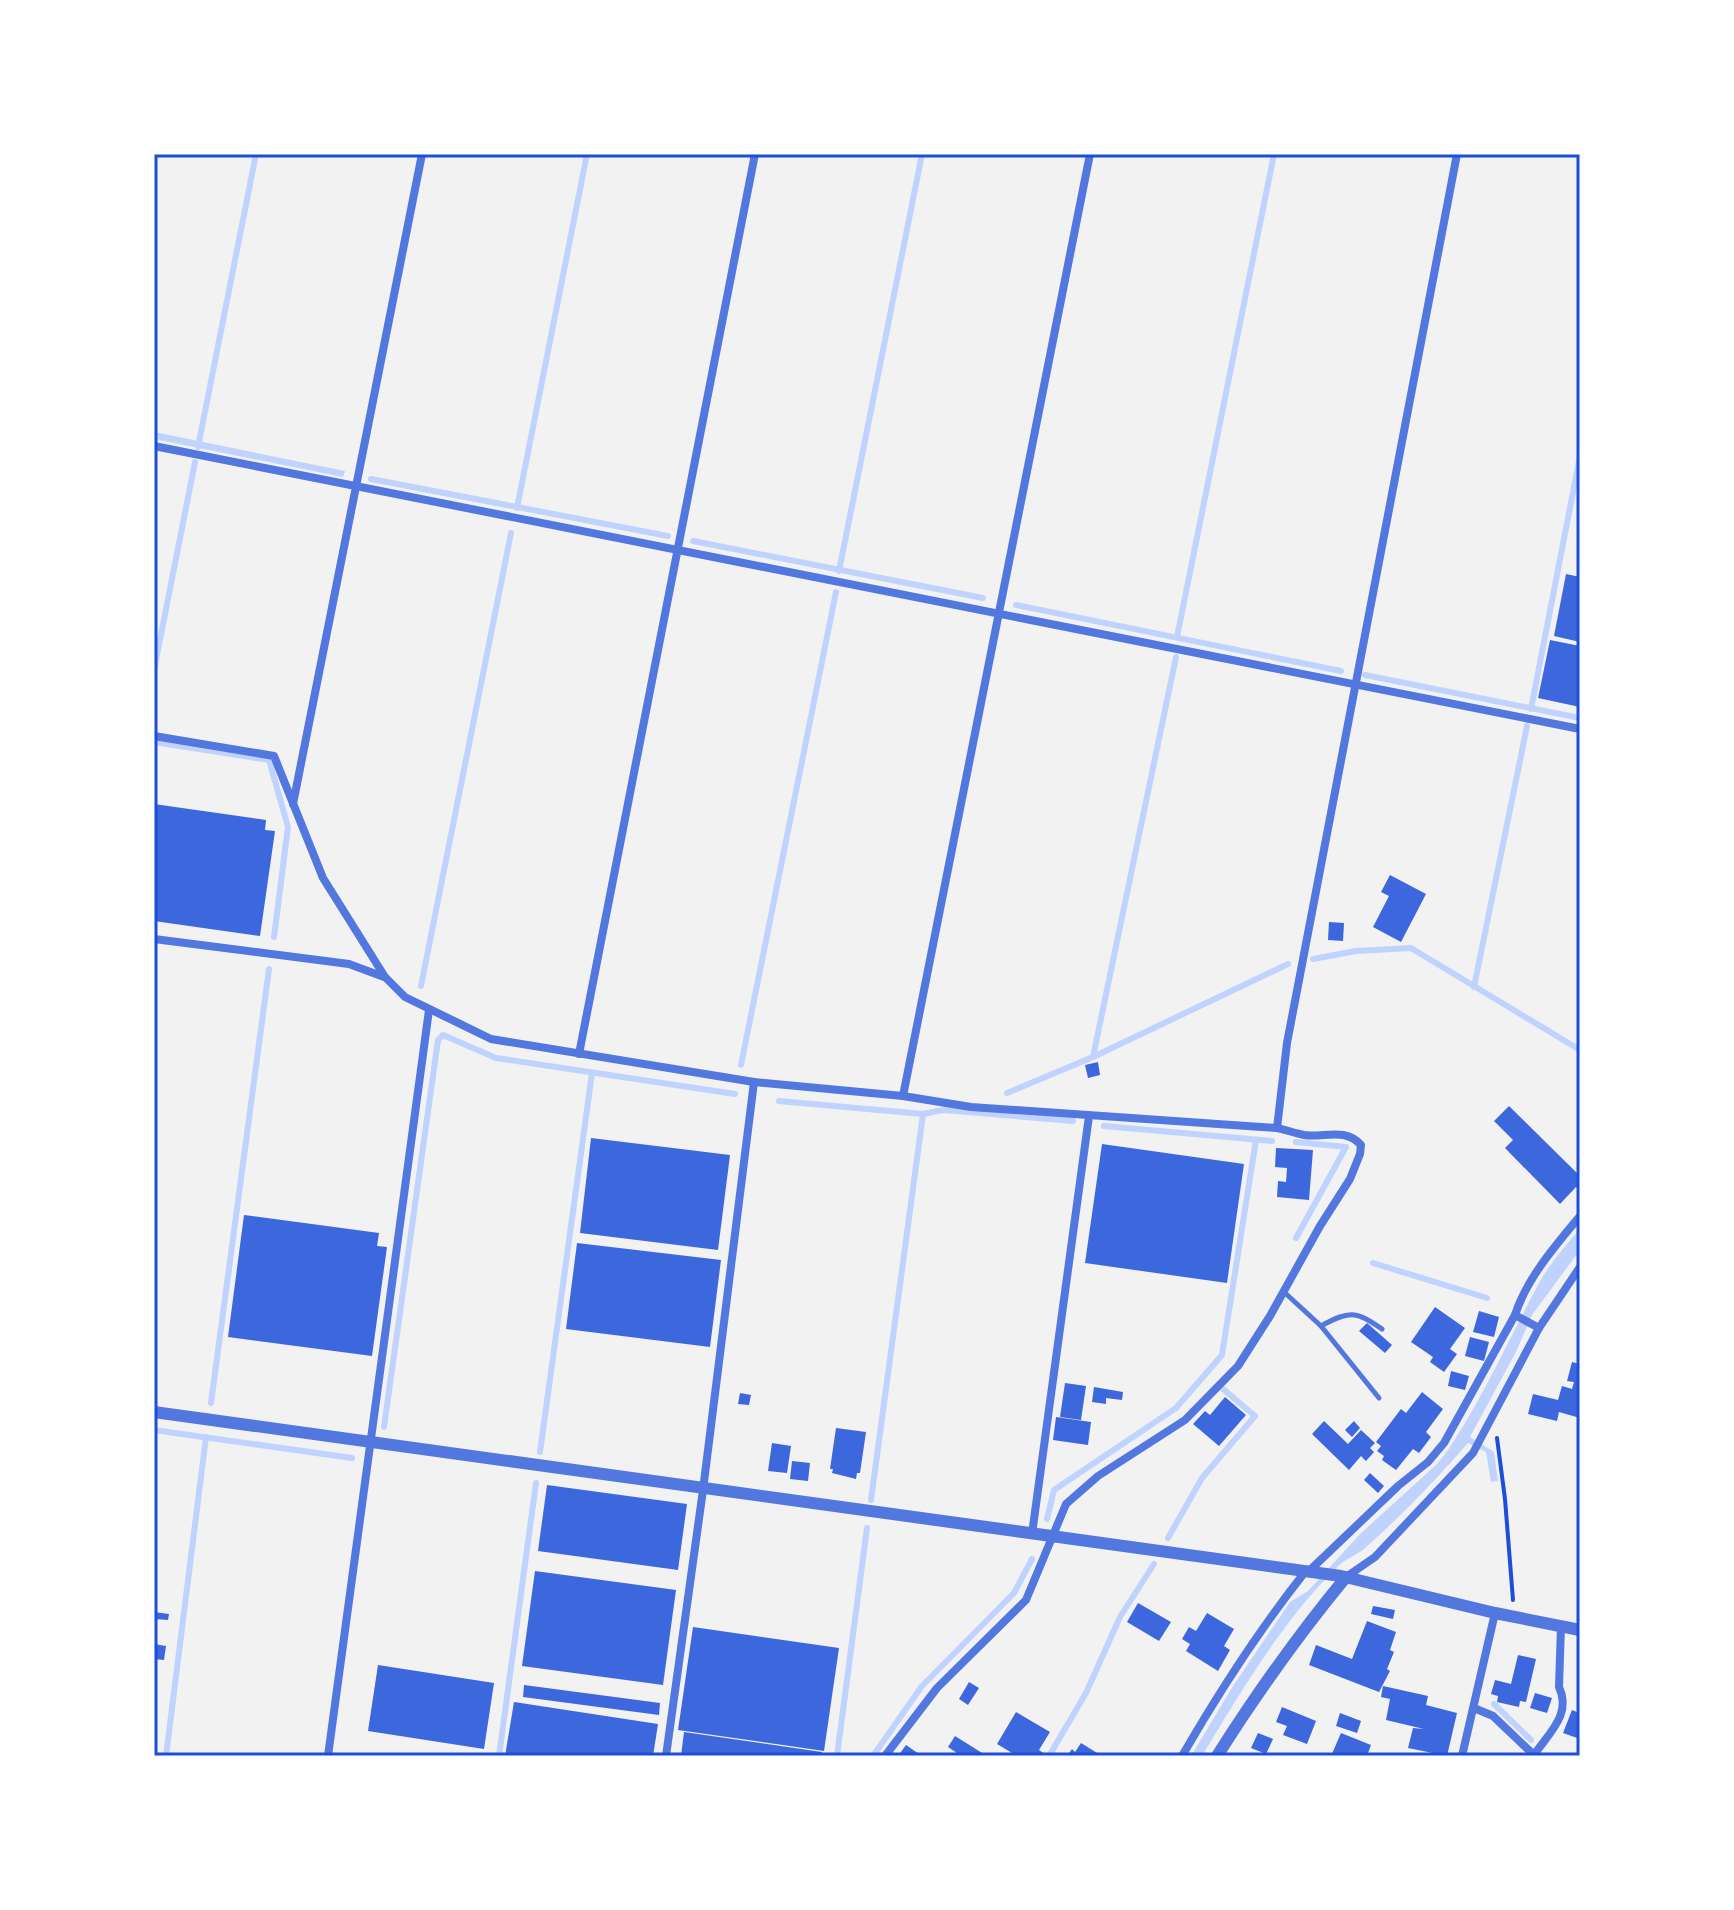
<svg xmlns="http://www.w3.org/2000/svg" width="1734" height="1910" font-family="'Sofia Sans Condensed',sans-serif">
<rect width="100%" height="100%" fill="#f2f2f2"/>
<!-- water -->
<g fill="#bfd3fe">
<polygon points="154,432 345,471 343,477 154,439"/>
<path d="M1580,1229V1250L1532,1315L1516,1352L1470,1437L1494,1452L1498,1481L1491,1482L1486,1452L1468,1443C1436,1480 1401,1516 1364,1549C1356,1555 1346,1559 1338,1566C1283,1620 1242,1690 1202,1756H1191L1233,1686L1290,1602L1308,1591L1360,1534L1437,1464L1448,1450C1483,1398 1509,1339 1539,1283C1550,1263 1565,1246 1580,1229Z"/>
</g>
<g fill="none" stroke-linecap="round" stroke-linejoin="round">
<!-- stream -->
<g stroke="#bfd3fe" stroke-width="6">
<polyline points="198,447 256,154"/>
<polyline points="371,479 668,536"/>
<polyline points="517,508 587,154"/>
<polyline points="693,541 983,598"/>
<polyline points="839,571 922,154"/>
<polyline points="1016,605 1341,671"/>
<polyline points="1177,637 1274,154"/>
<polyline points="154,670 195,462"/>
<polyline points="1365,675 1580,718"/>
<polyline points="1531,709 1580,456"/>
<polyline points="154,742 269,760 288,827 274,937"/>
<polyline points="1313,959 1356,951 1411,948 1580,1050"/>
<polyline points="421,986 511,533"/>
<polyline points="1474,987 1527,726"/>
<polyline points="1093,1057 1176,657"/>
<polyline points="741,1065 836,592"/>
<polyline points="1007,1093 1093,1057 1288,964"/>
<polyline points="779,1101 923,1114 943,1110 1073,1121"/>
<polyline points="1104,1126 1272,1141"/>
<polyline points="1296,1238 1346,1147 1296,1142"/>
<polyline points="1373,1263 1487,1298"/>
<polyline points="211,1403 269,969"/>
<polyline points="384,1427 438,1040 443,1035 496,1058 735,1094"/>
<polyline points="154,1430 352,1458"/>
<polyline points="540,1452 592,1073"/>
<polyline points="871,1500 923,1114"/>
<polyline points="1047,1519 1054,1490 1176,1408 1222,1355 1256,1140"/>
<polyline points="1168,1538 1202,1478 1255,1416 1223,1389"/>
<polyline points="1494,1704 1531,1740"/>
<polyline points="166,1756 206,1437"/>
<polyline points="499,1756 536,1483"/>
<polyline points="837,1756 867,1528"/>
<polyline points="873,1756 922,1686 1014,1593 1032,1559"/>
<polyline points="1049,1756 1086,1693 1120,1617 1154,1564"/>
</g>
</g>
<!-- building -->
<g fill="#3d67dc">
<polygon points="1566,574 1580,577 1580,642 1554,636"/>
<polygon points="1550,640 1580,646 1580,707 1538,698"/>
<polygon points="154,804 266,820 265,830 275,831 260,936 154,921"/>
<polygon points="1390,875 1426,894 1401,942 1373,927 1389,896 1381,892"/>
<polygon points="1329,922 1344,923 1343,941 1328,940"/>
<polygon points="1098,1062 1100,1075 1088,1078 1085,1065"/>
<polygon points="1509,1106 1580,1176 1580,1191 1576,1187 1560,1204 1505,1148 1513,1140 1494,1121"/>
<polygon points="591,1138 730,1155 718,1250 580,1233"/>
<polygon points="1102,1144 1244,1164 1227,1283 1085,1263"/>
<polygon points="1276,1148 1313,1150 1309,1200 1277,1197 1278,1181 1286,1182 1287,1168 1275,1167"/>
<polygon points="244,1215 379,1233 377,1246 387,1247 372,1356 228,1337"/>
<polygon points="577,1243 721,1260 710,1347 566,1329"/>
<polygon points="1435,1307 1465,1328 1450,1349 1457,1354 1444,1372 1430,1362 1433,1357 1411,1342"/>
<polygon points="1479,1311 1499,1317 1494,1337 1473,1332"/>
<polygon points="1367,1323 1392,1345 1385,1353 1359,1331"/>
<polygon points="1470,1337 1489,1342 1484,1361 1465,1356"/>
<polygon points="1572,1362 1580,1364 1580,1418 1559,1412 1557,1421 1528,1414 1533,1394 1558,1400 1562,1386 1572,1389 1574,1382 1567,1381"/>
<polygon points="1451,1371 1469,1376 1465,1390 1448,1386"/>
<polygon points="1065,1383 1086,1386 1081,1420 1060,1417"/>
<polygon points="1094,1387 1123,1392 1122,1400 1106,1398 1106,1404 1092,1402"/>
<polygon points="1422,1392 1443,1409 1426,1432 1431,1437 1419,1453 1413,1449 1396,1470 1382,1460 1384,1456 1377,1451 1381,1446 1376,1442 1401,1409 1406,1413"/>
<polygon points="740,1393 751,1395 749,1405 738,1404"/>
<polygon points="1225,1397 1246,1415 1219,1446 1193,1424 1205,1411 1210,1415"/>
<polygon points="1056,1417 1091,1422 1088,1445 1053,1440"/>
<polygon points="1324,1421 1348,1444 1361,1430 1375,1443 1370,1448 1374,1452 1366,1461 1361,1456 1349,1470 1312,1434"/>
<polygon points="1354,1421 1360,1428 1352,1437 1345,1430"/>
<polygon points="836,1428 866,1432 860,1473 857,1473 856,1479 832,1473 833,1469 830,1469"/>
<polygon points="772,1443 791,1446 787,1473 768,1471"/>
<polygon points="792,1461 810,1463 808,1481 790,1479"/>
<polygon points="1370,1473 1384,1486 1378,1493 1364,1480"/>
<polygon points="547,1485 687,1504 678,1570 538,1551"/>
<polygon points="535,1571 676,1590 663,1685 522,1666"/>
<polygon points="1138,1603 1171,1622 1159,1641 1127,1622"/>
<polygon points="1373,1606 1395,1610 1393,1619 1371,1614"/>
<polygon points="154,1612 169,1614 168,1620 154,1619"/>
<polygon points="1207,1613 1234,1629 1224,1646 1230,1650 1218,1671 1186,1651 1190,1644 1182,1639 1189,1627 1196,1631"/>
<polygon points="1367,1621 1396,1632 1390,1650 1394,1652 1387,1669 1390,1671 1379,1692 1309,1665 1316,1645 1352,1659"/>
<polygon points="693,1627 839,1648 824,1751 678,1730"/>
<polygon points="154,1644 166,1646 164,1660 154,1659"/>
<polygon points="1518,1655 1536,1659 1526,1702 1520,1701 1519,1707 1497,1702 1498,1696 1491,1694 1495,1680 1511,1684"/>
<polygon points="378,1665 494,1683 484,1749 368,1731"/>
<polygon points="969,1682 979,1688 968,1705 959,1699"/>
<polygon points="524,1685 660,1703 659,1715 523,1697"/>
<polygon points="1383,1686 1428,1696 1426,1705 1457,1713 1447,1756 1408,1748 1413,1728 1424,1729 1386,1720 1390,1699 1381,1697"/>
<polygon points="1535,1693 1552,1698 1547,1713 1530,1708"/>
<polygon points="514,1702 658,1724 653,1756 505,1756"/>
<polygon points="1580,1705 1580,1739 1563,1733 1572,1710 1577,1712"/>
<polygon points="1282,1707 1316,1721 1307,1744 1283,1735 1287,1726 1276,1722"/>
<polygon points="1016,1712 1050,1732 1039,1750 1045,1754 1044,1756 1017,1756 997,1744"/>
<polygon points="1340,1713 1361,1721 1357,1733 1336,1726"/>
<polygon points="684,1732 822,1752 821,1756 681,1756"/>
<polygon points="1258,1733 1273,1739 1266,1754 1251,1748"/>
<polygon points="1341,1733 1371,1745 1367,1756 1331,1756"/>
<polygon points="955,1736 987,1756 955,1756 957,1753 948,1747"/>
<polygon points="1081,1743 1102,1756 1067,1756 1072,1749 1075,1752"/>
<polygon points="906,1745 922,1756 898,1756"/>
</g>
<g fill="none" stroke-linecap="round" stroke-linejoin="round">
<!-- path -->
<polyline stroke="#1d4ed8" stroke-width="4" points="1497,1438 1505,1499 1513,1600"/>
<!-- service -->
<g stroke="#5277de" stroke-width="5">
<polyline points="1284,1292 1321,1326 1379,1398"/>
<path d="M1321,1326C1350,1310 1356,1311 1382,1329"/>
</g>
<!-- minor -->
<g stroke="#5277de" stroke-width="8">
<polyline points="154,446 1580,729"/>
<path d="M154,736L274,756L323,878L385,977L405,997L491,1039L754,1082L903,1096L971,1107L1277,1128C1286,1130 1295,1133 1304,1135C1324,1138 1345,1127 1361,1145L1360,1154L1350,1179L1320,1226L1270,1316L1238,1366L1185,1420L1098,1476L1066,1504L1026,1600L937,1688L885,1756"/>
<polyline points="293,804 422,154"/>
<polyline points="154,939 349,964 384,977"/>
<polyline points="579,1054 755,154"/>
<polyline points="903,1096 1090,154"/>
<polyline points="1277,1128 1287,1043 1457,154"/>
<path d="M1539,1328L1515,1315C1527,1278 1555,1246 1580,1216"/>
<polyline points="1032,1534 1089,1116"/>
<polyline points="1308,1572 1398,1486 1428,1462 1444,1443 1515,1315"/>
<polyline points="1346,1577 1375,1557 1473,1453 1539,1328 1580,1267"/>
<polyline points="1474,1708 1493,1716 1535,1756"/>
<path d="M1534,1755C1549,1733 1572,1714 1559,1687L1561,1626"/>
<polyline points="328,1756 429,1010"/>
<polyline points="666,1756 703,1490 754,1082"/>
<path d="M1182,1756C1219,1692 1259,1630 1305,1572"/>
<polyline points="1462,1756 1495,1613"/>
</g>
<!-- tertiary -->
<g stroke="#5277de" stroke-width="12">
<polyline points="154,1412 1341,1576 1495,1613 1580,1630"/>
<path d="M1217,1756C1257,1693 1299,1634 1346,1577"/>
</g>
</g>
<!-- border -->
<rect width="1734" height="1910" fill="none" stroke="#ffffff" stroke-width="312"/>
<rect x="156" y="156" width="1422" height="1598" fill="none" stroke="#1d4ed8" stroke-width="3"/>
</svg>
